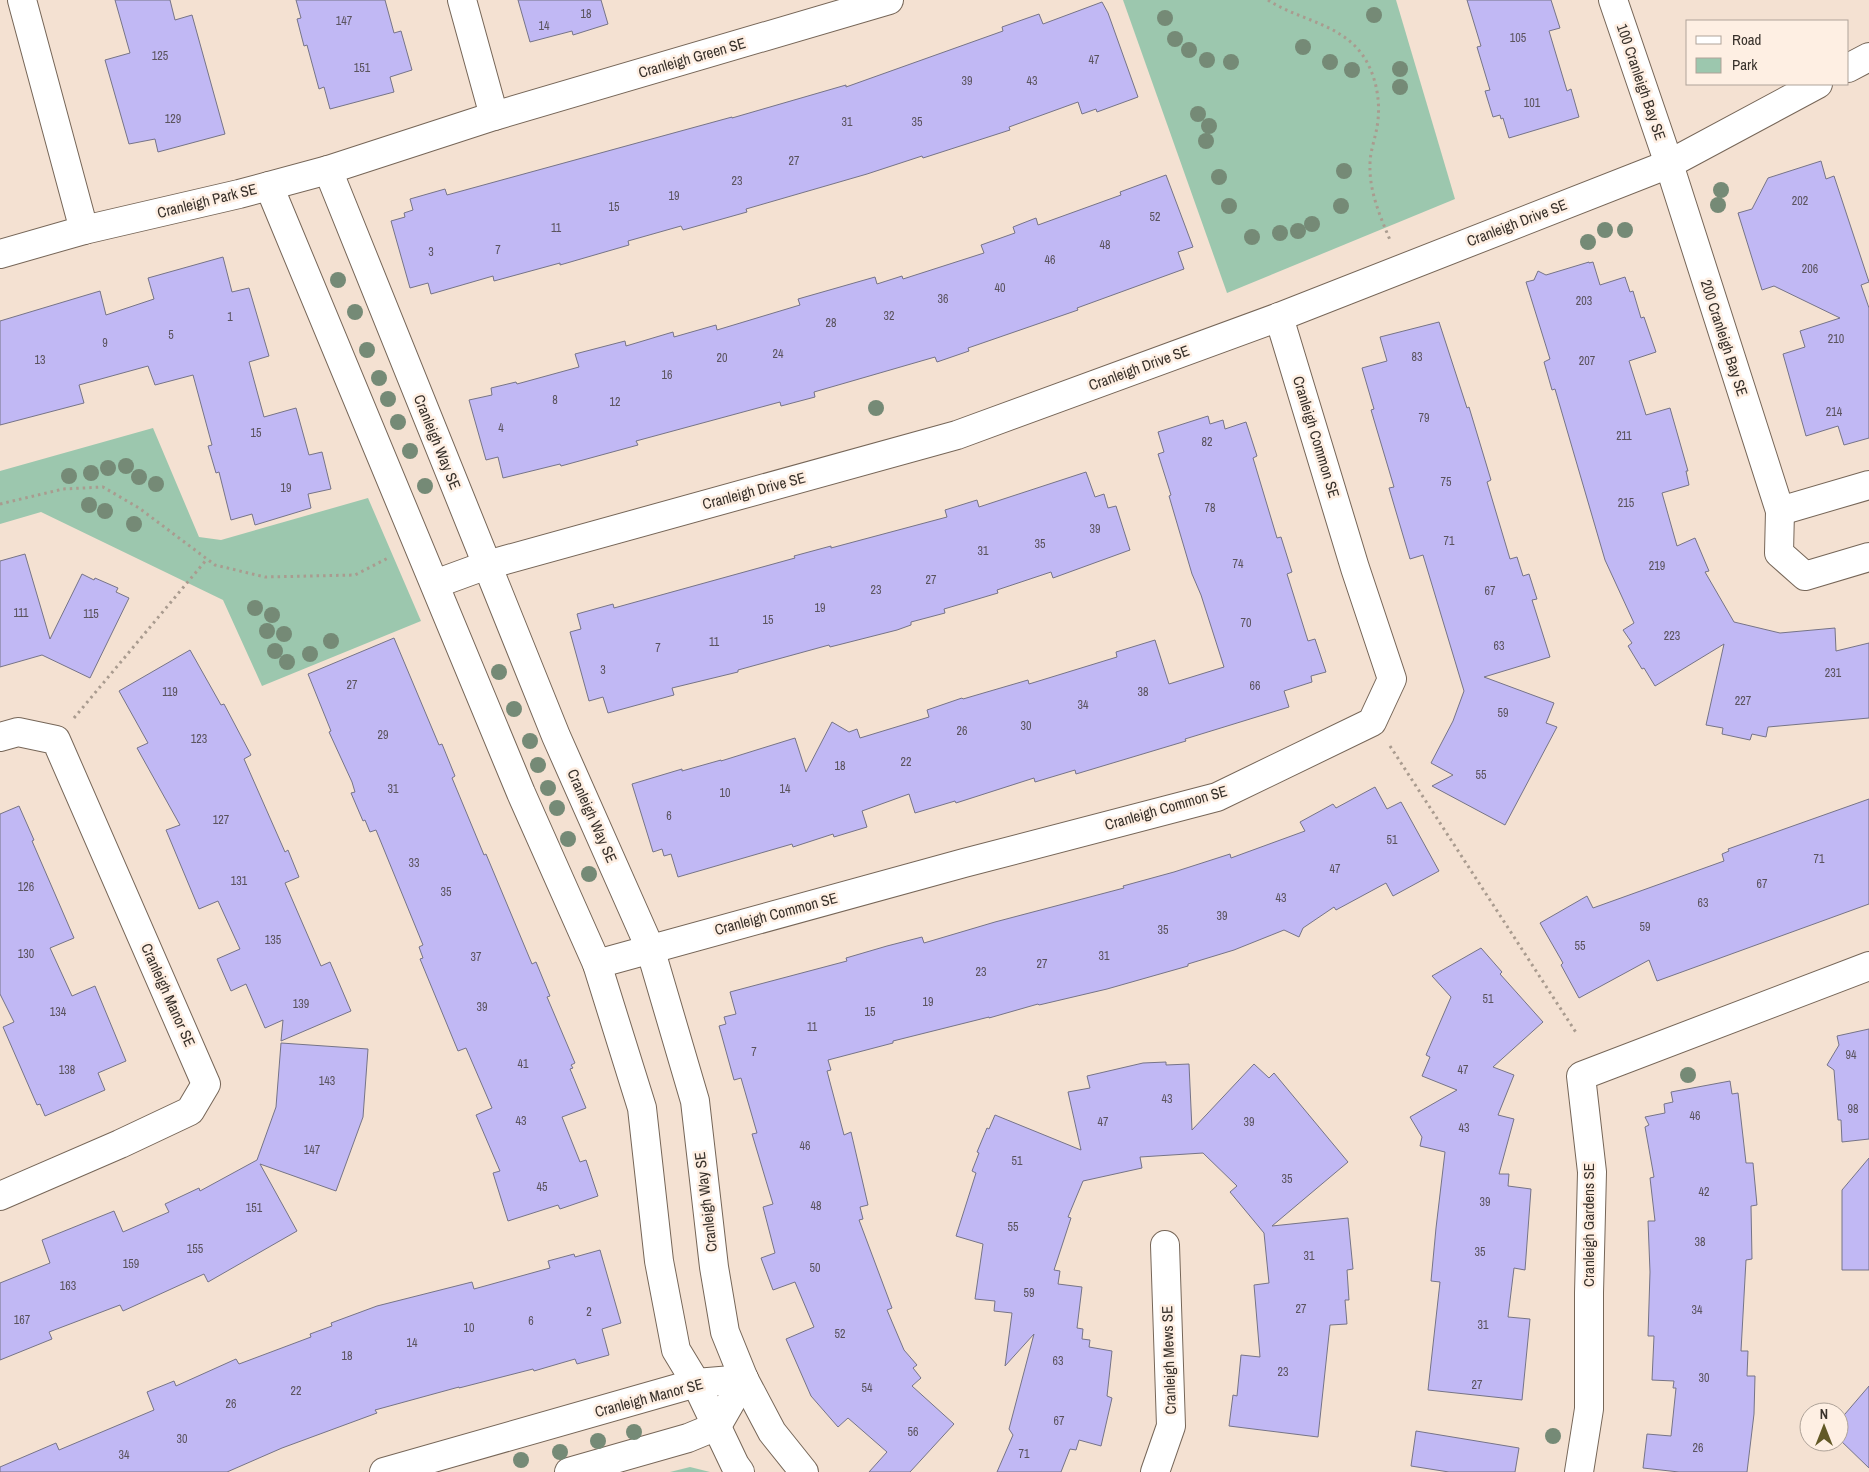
<svg xmlns="http://www.w3.org/2000/svg" width="1869" height="1472" font-family="'Archivo Narrow',sans-serif">
<rect width="100%" height="100%" fill="#f4e1d2"/>
<!-- green -->
<g fill="#9cc7ae">
<polygon points="1123,0 1396,0 1455,199 1227,293"/>
<polygon points="153,428 199,537 221,540 368,498 421,621 262,686 223,600 41,512 0,524 0,471"/>
<polygon points="690,1467 710,1472 670,1472"/>
</g>
<!-- building -->
<g fill="#c1b8f4" stroke="#767487">
<polygon points="115,0 170,0 175,20 192,15 225,134 158,152 155,139 129,144 105,60 130,53"/>
<polygon points="296,0 385,0 394,33 401,31 412,70 390,77 394,92 330,109 324,87 319,89 307,45 304,46 297,19 301,18"/>
<polygon points="518,0 601,0 608,24 573,35 572,31 530,42"/>
<polygon points="1467,0 1551,0 1560,28 1549,31 1567,91 1571,89 1579,117 1509,138 1503,118 1501,119 1500,115 1493,117 1485,91 1490,90 1477,47 1481,46"/>
<polygon points="1102,2 1108,13 1138,97 1097,112 1096,109 1082,114 1078,102 1009,127 1010,130 923,158 922,156 867,174 746,209 747,212 683,230 681,226 628,241 629,245 560,265 560,263 494,281 493,276 431,294 428,283 410,288 391,221 405,217 404,213 413,210 410,199 445,189 447,195 732,117 732,118 846,85 846,87 1003,31 1002,27 1039,14 1043,24"/>
<polygon points="1821,161 1826,179 1834,176 1869,282 1861,285 1869,308 1869,438 1844,445 1838,426 1806,436 1783,354 1805,347 1800,331 1840,318 1774,286 1762,290 1738,213 1752,209 1768,178"/>
<polygon points="1166,175 1193,247 1178,252 1184,269 1077,308 1078,310 968,348 969,351 937,362 935,357 814,392 815,397 781,406 780,402 636,441 638,445 561,466 560,464 503,478 498,457 486,460 469,400 492,395 491,388 516,382 517,384 579,367 575,354 625,341 626,346 673,332 674,337 716,325 717,330 800,305 798,299 875,277 877,284 902,276 903,279 984,253 981,245 1015,233 1013,227 1036,218 1038,225 1121,195 1120,192"/>
<polygon points="223,257 232,292 249,288 269,356 249,362 264,417 296,408 309,455 322,452 331,489 308,494 311,508 255,525 252,514 231,520 219,472 216,473 208,446 212,445 193,375 155,385 148,366 79,385 84,403 0,425 0,321 100,291 106,315 154,299 148,278"/>
<polygon points="1589,262 1589,263 1593,262 1600,285 1625,277 1630,292 1633,291 1641,318 1644,317 1656,352 1629,361 1646,415 1670,408 1688,471 1686,471 1689,485 1662,493 1677,546 1695,538 1709,571 1705,572 1734,622 1780,633 1835,628 1836,651 1869,643 1869,718 1768,727 1766,737 1752,734 1750,740 1722,734 1723,728 1706,725 1724,644 1655,686 1644,668 1642,669 1628,646 1632,643 1623,630 1634,623 1605,560 1555,389 1552,390 1544,362 1550,359 1526,282 1534,280 1538,271 1546,275"/>
<polygon points="1439,322 1467,408 1469,407 1491,480 1487,482 1510,559 1517,557 1523,576 1529,574 1537,599 1532,600 1550,657 1484,677 1554,703 1546,723 1557,727 1505,825 1432,786 1453,775 1431,763 1453,721 1464,691 1423,555 1410,559 1389,488 1394,487 1371,410 1374,409 1362,368 1387,361 1380,337"/>
<polygon points="1208,416 1210,424 1223,420 1225,429 1246,422 1257,456 1253,458 1277,538 1281,537 1292,572 1287,574 1308,641 1315,639 1326,672 1311,676 1312,682 1284,691 1289,707 1185,739 1186,741 1076,774 1075,770 1035,782 1034,778 956,803 955,801 915,813 909,794 862,811 867,827 834,837 833,834 793,847 792,844 678,877 671,854 664,856 662,849 653,852 632,784 682,769 682,771 721,760 721,761 795,738 806,772 832,722 849,732 857,729 860,738 929,717 927,710 962,698 963,699 1028,680 1029,684 1117,657 1116,652 1155,640 1169,684 1224,667 1201,595 1192,574 1169,496 1171,495 1158,454 1164,452 1158,432"/>
<polygon points="1086,472 1095,497 1104,494 1108,508 1116,506 1130,550 1053,578 1051,572 997,590 998,593 944,609 945,613 911,622 911,625 897,630 830,647 829,645 738,670 738,672 672,688 674,695 608,713 603,697 589,701 570,632 581,629 577,614 613,604 614,608 795,558 794,556 831,546 831,548 947,517 945,510 977,500 979,507"/>
<polygon points="25,554 50,639 82,574 94,580 95,578 118,588 116,592 129,598 90,678 42,655 0,667 0,561"/>
<polygon points="394,638 439,745 442,744 455,776 452,778 484,855 486,854 532,964 536,962 550,996 547,997 575,1063 571,1065 573,1068 570,1069 586,1108 562,1117 580,1162 586,1160 598,1196 560,1209 558,1205 508,1221 493,1173 500,1171 476,1115 492,1108 466,1048 458,1051 420,959 423,958 419,947 423,945 376,830 370,832 365,820 363,821 351,793 355,792 352,782 329,732 331,731 308,674"/>
<polygon points="190,650 221,705 224,704 251,755 244,759 285,852 288,850 299,877 285,883 321,966 330,962 351,1011 281,1041 283,1020 265,1028 246,984 231,991 217,959 240,949 218,901 199,909 166,830 180,825 137,748 148,743 119,691"/>
<polygon points="1375,787 1387,809 1401,802 1439,871 1393,896 1386,883 1336,910 1334,907 1303,928 1299,937 1284,930 1234,950 1188,964 1188,966 1107,989 1039,1005 1038,1004 989,1018 989,1017 893,1041 893,1043 828,1060 831,1070 827,1071 844,1135 851,1132 868,1205 860,1207 863,1219 859,1220 892,1308 887,1310 904,1350 917,1365 913,1368 921,1378 912,1386 954,1424 910,1472 869,1472 887,1452 848,1418 838,1427 811,1396 786,1339 814,1327 795,1282 773,1290 761,1258 775,1253 763,1207 773,1204 752,1134 757,1133 741,1078 734,1080 719,1026 726,1024 724,1017 736,1014 730,992 847,961 846,958 887,946 922,937 924,943 995,922 1124,888 1123,886 1174,872 1230,854 1231,858 1305,831 1300,822 1333,804 1336,808"/>
<polygon points="1869,799 1869,904 1657,981 1649,960 1579,998 1561,965 1563,963 1540,923 1587,896 1593,908 1724,861 1722,854 1729,851 1728,849"/>
<polygon points="19,806 34,840 32,841 74,938 50,948 72,996 95,986 126,1061 98,1073 105,1090 45,1116 40,1104 37,1105 3,1027 14,1022 0,994 0,814"/>
<polygon points="1481,948 1502,972 1500,974 1543,1022 1493,1067 1514,1075 1498,1115 1514,1119 1499,1174 1509,1174 1508,1186 1531,1189 1525,1270 1514,1268 1508,1317 1530,1319 1522,1400 1428,1390 1440,1282 1431,1281 1436,1228 1445,1152 1420,1146 1422,1137 1410,1117 1457,1090 1422,1076 1430,1057 1426,1055 1451,997 1432,976"/>
<polygon points="1869,1029 1869,1139 1842,1142 1841,1120 1838,1120 1834,1070 1827,1065 1839,1045 1837,1036"/>
<polygon points="281,1043 368,1049 363,1117 336,1191 260,1164 297,1231 208,1282 204,1274 123,1311 120,1305 49,1332 52,1339 0,1360 0,1283 50,1263 42,1240 114,1211 123,1232 169,1212 165,1204 199,1188 200,1191 257,1160 276,1107"/>
<polygon points="1166,1062 1166,1065 1189,1064 1192,1130 1254,1064 1269,1078 1274,1073 1348,1162 1272,1226 1348,1218 1353,1269 1347,1270 1349,1300 1345,1300 1347,1324 1330,1325 1318,1437 1229,1426 1233,1395 1237,1396 1241,1355 1260,1357 1254,1285 1269,1283 1264,1233 1230,1192 1237,1186 1203,1153 1140,1157 1142,1168 1083,1181 1068,1217 1071,1218 1054,1270 1060,1271 1058,1284 1082,1287 1077,1328 1083,1329 1082,1339 1090,1340 1089,1347 1112,1351 1107,1396 1112,1398 1101,1446 1079,1440 1076,1450 1070,1449 1061,1472 997,1472 1013,1435 1009,1429 1034,1334 1005,1366 1012,1313 994,1311 995,1301 975,1299 983,1244 956,1236 976,1173 972,1171 979,1153 977,1152 987,1128 989,1129 995,1115 1081,1150 1068,1092 1090,1088 1087,1076 1143,1063"/>
<polygon points="1730,1081 1732,1094 1738,1093 1746,1163 1753,1163 1757,1205 1751,1206 1752,1259 1746,1260 1741,1351 1748,1351 1747,1376 1755,1376 1754,1414 1747,1472 1679,1472 1643,1468 1647,1434 1671,1436 1676,1388 1673,1388 1674,1381 1652,1380 1654,1336 1648,1336 1650,1272 1648,1221 1655,1221 1650,1178 1654,1177 1645,1127 1649,1125 1645,1117 1665,1113 1664,1104 1673,1102 1671,1092"/>
<polygon points="1869,1158 1869,1270 1842,1270 1842,1190"/>
<polygon points="600,1250 621,1323 602,1329 609,1355 577,1364 575,1359 534,1371 533,1369 459,1388 459,1387 375,1410 377,1413 282,1448 227,1472 0,1472 0,1467 56,1443 59,1450 154,1410 147,1392 174,1381 176,1386 236,1359 239,1364 311,1337 310,1334 332,1326 331,1323 377,1306 472,1282 474,1289 550,1268 548,1261 574,1254 575,1257"/>
<polygon points="1869,1386 1869,1468 1839,1439 1839,1421"/>
<polygon points="1416,1431 1519,1448 1515,1472 1449,1472 1411,1466"/>
</g>
<g fill="none" stroke-linecap="round" stroke-linejoin="round">
<!-- minor casing -->
<g stroke="#766658" stroke-width="30">
<g id="minor">
<polyline points="22,0 84,230"/>
<polyline points="462,0 494,116"/>
<polyline points="1613,0 1669,164 1780,511 1779,553 1805,576 1869,557"/>
<polyline points="1848,68 1869,57"/>
<polyline points="328,170 556,736 650,948 695,1101 714,1267 725,1332 744,1379 772,1432 804,1472"/>
<polyline points="269,186 521,793 597,964 642,1108 659,1261 676,1350 696,1383 735,1465 740,1472"/>
<polyline points="0,254 84,230 239,194 328,170 494,116 889,0"/>
<polyline points="1780,511 1869,485"/>
<polyline points="435,584 487,565 957,435 1279,317 1669,164 1818,84"/>
<polyline points="0,737 18,732 56,740 206,1084 190,1111 120,1144 0,1196"/>
<polyline points="597,964 964,863 1217,797 1372,722 1392,679 1355,568 1279,317"/>
<polyline points="384,1472 696,1383 744,1379"/>
<polyline points="569,1472 688,1438 717,1426 744,1379"/>
<polyline points="1155,1472 1171,1426 1165,1245"/>
<polyline points="1579,1472 1589,1409 1589,1293 1592,1172 1581,1076 1869,966"/>
</g>
</g>
<!-- path -->
<g stroke="#a99b8f" stroke-width="3" stroke-dasharray="2.5 4" stroke-linecap="butt">
<path d="M1268,0C1295,18 1331,22 1355,46C1375,66 1382,100 1377,127C1375,139 1370,152 1370,164C1369,191 1380,216 1390,240"/>
<polyline points="0,504 63,489 103,487 139,508 215,565 265,577 355,575 390,557"/>
<polyline points="74,718 207,559"/>
<polyline points="1390,746 1577,1034"/>
</g>
<!-- minor -->
<use href="#minor" stroke="#fff" stroke-width="28"/>
</g>
<!-- trees -->
<g fill="#758a76">
<circle cx="1374" cy="15" r="8"/>
<circle cx="1165" cy="18" r="8"/>
<circle cx="1175" cy="39" r="8"/>
<circle cx="1303" cy="47" r="8"/>
<circle cx="1189" cy="50" r="8"/>
<circle cx="1207" cy="60" r="8"/>
<circle cx="1231" cy="62" r="8"/>
<circle cx="1330" cy="62" r="8"/>
<circle cx="1400" cy="69" r="8"/>
<circle cx="1352" cy="70" r="8"/>
<circle cx="1400" cy="87" r="8"/>
<circle cx="1198" cy="114" r="8"/>
<circle cx="1209" cy="126" r="8"/>
<circle cx="1206" cy="141" r="8"/>
<circle cx="1344" cy="171" r="8"/>
<circle cx="1219" cy="177" r="8"/>
<circle cx="1721" cy="190" r="8"/>
<circle cx="1718" cy="205" r="8"/>
<circle cx="1229" cy="206" r="8"/>
<circle cx="1341" cy="206" r="8"/>
<circle cx="1312" cy="224" r="8"/>
<circle cx="1605" cy="230" r="8"/>
<circle cx="1625" cy="230" r="8"/>
<circle cx="1298" cy="231" r="8"/>
<circle cx="1280" cy="233" r="8"/>
<circle cx="1252" cy="237" r="8"/>
<circle cx="1588" cy="242" r="8"/>
<circle cx="338" cy="280" r="8"/>
<circle cx="355" cy="312" r="8"/>
<circle cx="367" cy="350" r="8"/>
<circle cx="379" cy="378" r="8"/>
<circle cx="388" cy="399" r="8"/>
<circle cx="876" cy="408" r="8"/>
<circle cx="398" cy="422" r="8"/>
<circle cx="410" cy="451" r="8"/>
<circle cx="126" cy="466" r="8"/>
<circle cx="108" cy="468" r="8"/>
<circle cx="91" cy="473" r="8"/>
<circle cx="69" cy="476" r="8"/>
<circle cx="139" cy="477" r="8"/>
<circle cx="156" cy="484" r="8"/>
<circle cx="425" cy="486" r="8"/>
<circle cx="89" cy="505" r="8"/>
<circle cx="105" cy="511" r="8"/>
<circle cx="134" cy="524" r="8"/>
<circle cx="255" cy="608" r="8"/>
<circle cx="272" cy="615" r="8"/>
<circle cx="267" cy="631" r="8"/>
<circle cx="284" cy="634" r="8"/>
<circle cx="331" cy="641" r="8"/>
<circle cx="275" cy="651" r="8"/>
<circle cx="310" cy="654" r="8"/>
<circle cx="287" cy="662" r="8"/>
<circle cx="499" cy="672" r="8"/>
<circle cx="514" cy="709" r="8"/>
<circle cx="530" cy="741" r="8"/>
<circle cx="538" cy="765" r="8"/>
<circle cx="548" cy="788" r="8"/>
<circle cx="557" cy="808" r="8"/>
<circle cx="568" cy="839" r="8"/>
<circle cx="589" cy="874" r="8"/>
<circle cx="1688" cy="1075" r="8"/>
<circle cx="634" cy="1432" r="8"/>
<circle cx="1553" cy="1436" r="8"/>
<circle cx="598" cy="1441" r="8"/>
<circle cx="560" cy="1452" r="8"/>
<circle cx="521" cy="1460" r="8"/>
</g>
<g text-anchor="middle" stroke-width="5" stroke-linejoin="round" paint-order="stroke">
<!-- number labels -->
<g font-size="12" fill="#5a535d">
<text x="586" y="18">18</text>
<text x="344" y="25">147</text>
<text x="544" y="30">14</text>
<text x="1518" y="42">105</text>
<text x="160" y="60">125</text>
<text x="1094" y="64">47</text>
<text x="362" y="72">151</text>
<text x="967" y="85">39</text>
<text x="1032" y="85">43</text>
<text x="1532" y="107">101</text>
<text x="173" y="123">129</text>
<text x="847" y="126">31</text>
<text x="917" y="126">35</text>
<text x="794" y="165">27</text>
<text x="737" y="185">23</text>
<text x="674" y="200">19</text>
<text x="1800" y="205">202</text>
<text x="614" y="211">15</text>
<text x="1155" y="221">52</text>
<text x="556" y="232">11</text>
<text x="1105" y="249">48</text>
<text x="498" y="254">7</text>
<text x="431" y="256">3</text>
<text x="1050" y="264">46</text>
<text x="1810" y="273">206</text>
<text x="1000" y="292">40</text>
<text x="943" y="303">36</text>
<text x="1584" y="305">203</text>
<text x="889" y="320">32</text>
<text x="230" y="321">1</text>
<text x="831" y="327">28</text>
<text x="171" y="339">5</text>
<text x="1836" y="343">210</text>
<text x="105" y="347">9</text>
<text x="778" y="358">24</text>
<text x="1417" y="361">83</text>
<text x="722" y="362">20</text>
<text x="40" y="364">13</text>
<text x="1587" y="365">207</text>
<text x="667" y="379">16</text>
<text x="555" y="404">8</text>
<text x="615" y="406">12</text>
<text x="1834" y="416">214</text>
<text x="1424" y="422">79</text>
<text x="501" y="432">4</text>
<text x="256" y="437">15</text>
<text x="1624" y="440">211</text>
<text x="1207" y="446">82</text>
<text x="1446" y="486">75</text>
<text x="286" y="492">19</text>
<text x="1626" y="507">215</text>
<text x="1210" y="512">78</text>
<text x="1095" y="533">39</text>
<text x="1449" y="545">71</text>
<text x="1040" y="548">35</text>
<text x="983" y="555">31</text>
<text x="1238" y="568">74</text>
<text x="1657" y="570">219</text>
<text x="931" y="584">27</text>
<text x="876" y="594">23</text>
<text x="1490" y="595">67</text>
<text x="820" y="612">19</text>
<text x="21" y="617">111</text>
<text x="91" y="618">115</text>
<text x="768" y="624">15</text>
<text x="1246" y="627">70</text>
<text x="1672" y="640">223</text>
<text x="714" y="646">11</text>
<text x="1499" y="650">63</text>
<text x="658" y="652">7</text>
<text x="603" y="674">3</text>
<text x="1833" y="677">231</text>
<text x="352" y="689">27</text>
<text x="1255" y="690">66</text>
<text x="170" y="696">119</text>
<text x="1143" y="696">38</text>
<text x="1743" y="705">227</text>
<text x="1083" y="709">34</text>
<text x="1503" y="717">59</text>
<text x="1026" y="730">30</text>
<text x="962" y="735">26</text>
<text x="383" y="739">29</text>
<text x="199" y="743">123</text>
<text x="906" y="766">22</text>
<text x="840" y="770">18</text>
<text x="1481" y="779">55</text>
<text x="393" y="793">31</text>
<text x="785" y="793">14</text>
<text x="725" y="797">10</text>
<text x="669" y="820">6</text>
<text x="221" y="824">127</text>
<text x="1392" y="844">51</text>
<text x="1819" y="863">71</text>
<text x="414" y="867">33</text>
<text x="1335" y="873">47</text>
<text x="239" y="885">131</text>
<text x="1762" y="888">67</text>
<text x="26" y="891">126</text>
<text x="446" y="896">35</text>
<text x="1281" y="902">43</text>
<text x="1703" y="907">63</text>
<text x="1222" y="920">39</text>
<text x="1645" y="931">59</text>
<text x="1163" y="934">35</text>
<text x="273" y="944">135</text>
<text x="1580" y="950">55</text>
<text x="26" y="958">130</text>
<text x="1104" y="960">31</text>
<text x="476" y="961">37</text>
<text x="1042" y="968">27</text>
<text x="981" y="976">23</text>
<text x="1488" y="1003">51</text>
<text x="928" y="1006">19</text>
<text x="301" y="1008">139</text>
<text x="482" y="1011">39</text>
<text x="58" y="1016">134</text>
<text x="870" y="1016">15</text>
<text x="812" y="1031">11</text>
<text x="754" y="1056">7</text>
<text x="1851" y="1059">94</text>
<text x="523" y="1068">41</text>
<text x="67" y="1074">138</text>
<text x="1463" y="1074">47</text>
<text x="327" y="1085">143</text>
<text x="1167" y="1103">43</text>
<text x="1853" y="1113">98</text>
<text x="1695" y="1120">46</text>
<text x="521" y="1125">43</text>
<text x="1103" y="1126">47</text>
<text x="1249" y="1126">39</text>
<text x="1464" y="1132">43</text>
<text x="805" y="1150">46</text>
<text x="312" y="1154">147</text>
<text x="1017" y="1165">51</text>
<text x="1287" y="1183">35</text>
<text x="542" y="1191">45</text>
<text x="1704" y="1196">42</text>
<text x="1485" y="1206">39</text>
<text x="816" y="1210">48</text>
<text x="254" y="1212">151</text>
<text x="1013" y="1231">55</text>
<text x="1700" y="1246">38</text>
<text x="195" y="1253">155</text>
<text x="1480" y="1256">35</text>
<text x="1309" y="1260">31</text>
<text x="131" y="1268">159</text>
<text x="815" y="1272">50</text>
<text x="68" y="1290">163</text>
<text x="1029" y="1297">59</text>
<text x="1301" y="1313">27</text>
<text x="1697" y="1314">34</text>
<text x="589" y="1316">2</text>
<text x="22" y="1324">167</text>
<text x="531" y="1325">6</text>
<text x="1483" y="1329">31</text>
<text x="469" y="1332">10</text>
<text x="840" y="1338">52</text>
<text x="412" y="1347">14</text>
<text x="347" y="1360">18</text>
<text x="1058" y="1365">63</text>
<text x="1283" y="1376">23</text>
<text x="1704" y="1382">30</text>
<text x="1477" y="1389">27</text>
<text x="867" y="1392">54</text>
<text x="296" y="1395">22</text>
<text x="231" y="1408">26</text>
<text x="1059" y="1425">67</text>
<text x="913" y="1436">56</text>
<text x="182" y="1443">30</text>
<text x="1698" y="1452">26</text>
<text x="1024" y="1458">71</text>
<text x="124" y="1459">34</text>
</g>
<!-- street labels -->
<g font-size="15" fill="#38312b" stroke="#feefe3">
<text transform="translate(692 58) rotate(-16)" y="5">Cranleigh Green SE</text>
<text transform="translate(1641 82) rotate(71)" y="5">100 Cranleigh Bay SE</text>
<text transform="translate(207 201) rotate(-14)" y="5">Cranleigh Park SE</text>
<text transform="translate(1517 223) rotate(-21)" y="5">Cranleigh Drive SE</text>
<text transform="translate(1724 338) rotate(72)" y="5">200 Cranleigh Bay SE</text>
<text transform="translate(1139 368) rotate(-20)" y="5">Cranleigh Drive SE</text>
<text transform="translate(1316 437) rotate(73)" y="5">Cranleigh Common SE</text>
<text transform="translate(437 442) rotate(68)" y="5">Cranleigh Way SE</text>
<text transform="translate(754 491) rotate(-15)" y="5">Cranleigh Drive SE</text>
<text transform="translate(1166 808) rotate(-16)" y="5">Cranleigh Common SE</text>
<text transform="translate(592 816) rotate(66)" y="5">Cranleigh Way SE</text>
<text transform="translate(776 914) rotate(-15)" y="5">Cranleigh Common SE</text>
<text transform="translate(168 995) rotate(66)" y="5">Cranleigh Manor SE</text>
<text transform="translate(706 1202) rotate(-97)" y="5">Cranleigh Way SE</text>
<text transform="translate(1589 1225) rotate(-90)" y="5">Cranleigh Gardens SE</text>
<text transform="translate(1169 1360) rotate(-92)" y="5">Cranleigh Mews SE</text>
<text transform="translate(649 1398) rotate(-15)" y="5">Cranleigh Manor SE</text>
</g>
</g>
<!-- legend -->
<rect x="1686" y="20" width="162" height="65" fill="#feefe3" stroke="#afa399"/>
<rect x="1696" y="36" width="25" height="8" fill="#ffffff" stroke="#afa399"/>
<text x="1732" y="45" font-size="15" fill="#38312b">Road</text>
<rect x="1696" y="58" width="25" height="15" fill="#9cc7ae" stroke="#afa399"/>
<text x="1732" y="70" font-size="15" fill="#38312b">Park</text>
<!-- north arrow -->
<g transform="translate(1824 1427)"><circle r="24" fill="#feefe3" stroke="#afa399"/>
<path d="M0-4L9 19L0 12L-9 19Z" fill="#625926"/>
<text y="-8" font-size="14" font-weight="bold" text-anchor="middle" fill="#38312b">N</text>
</g>
</svg>
